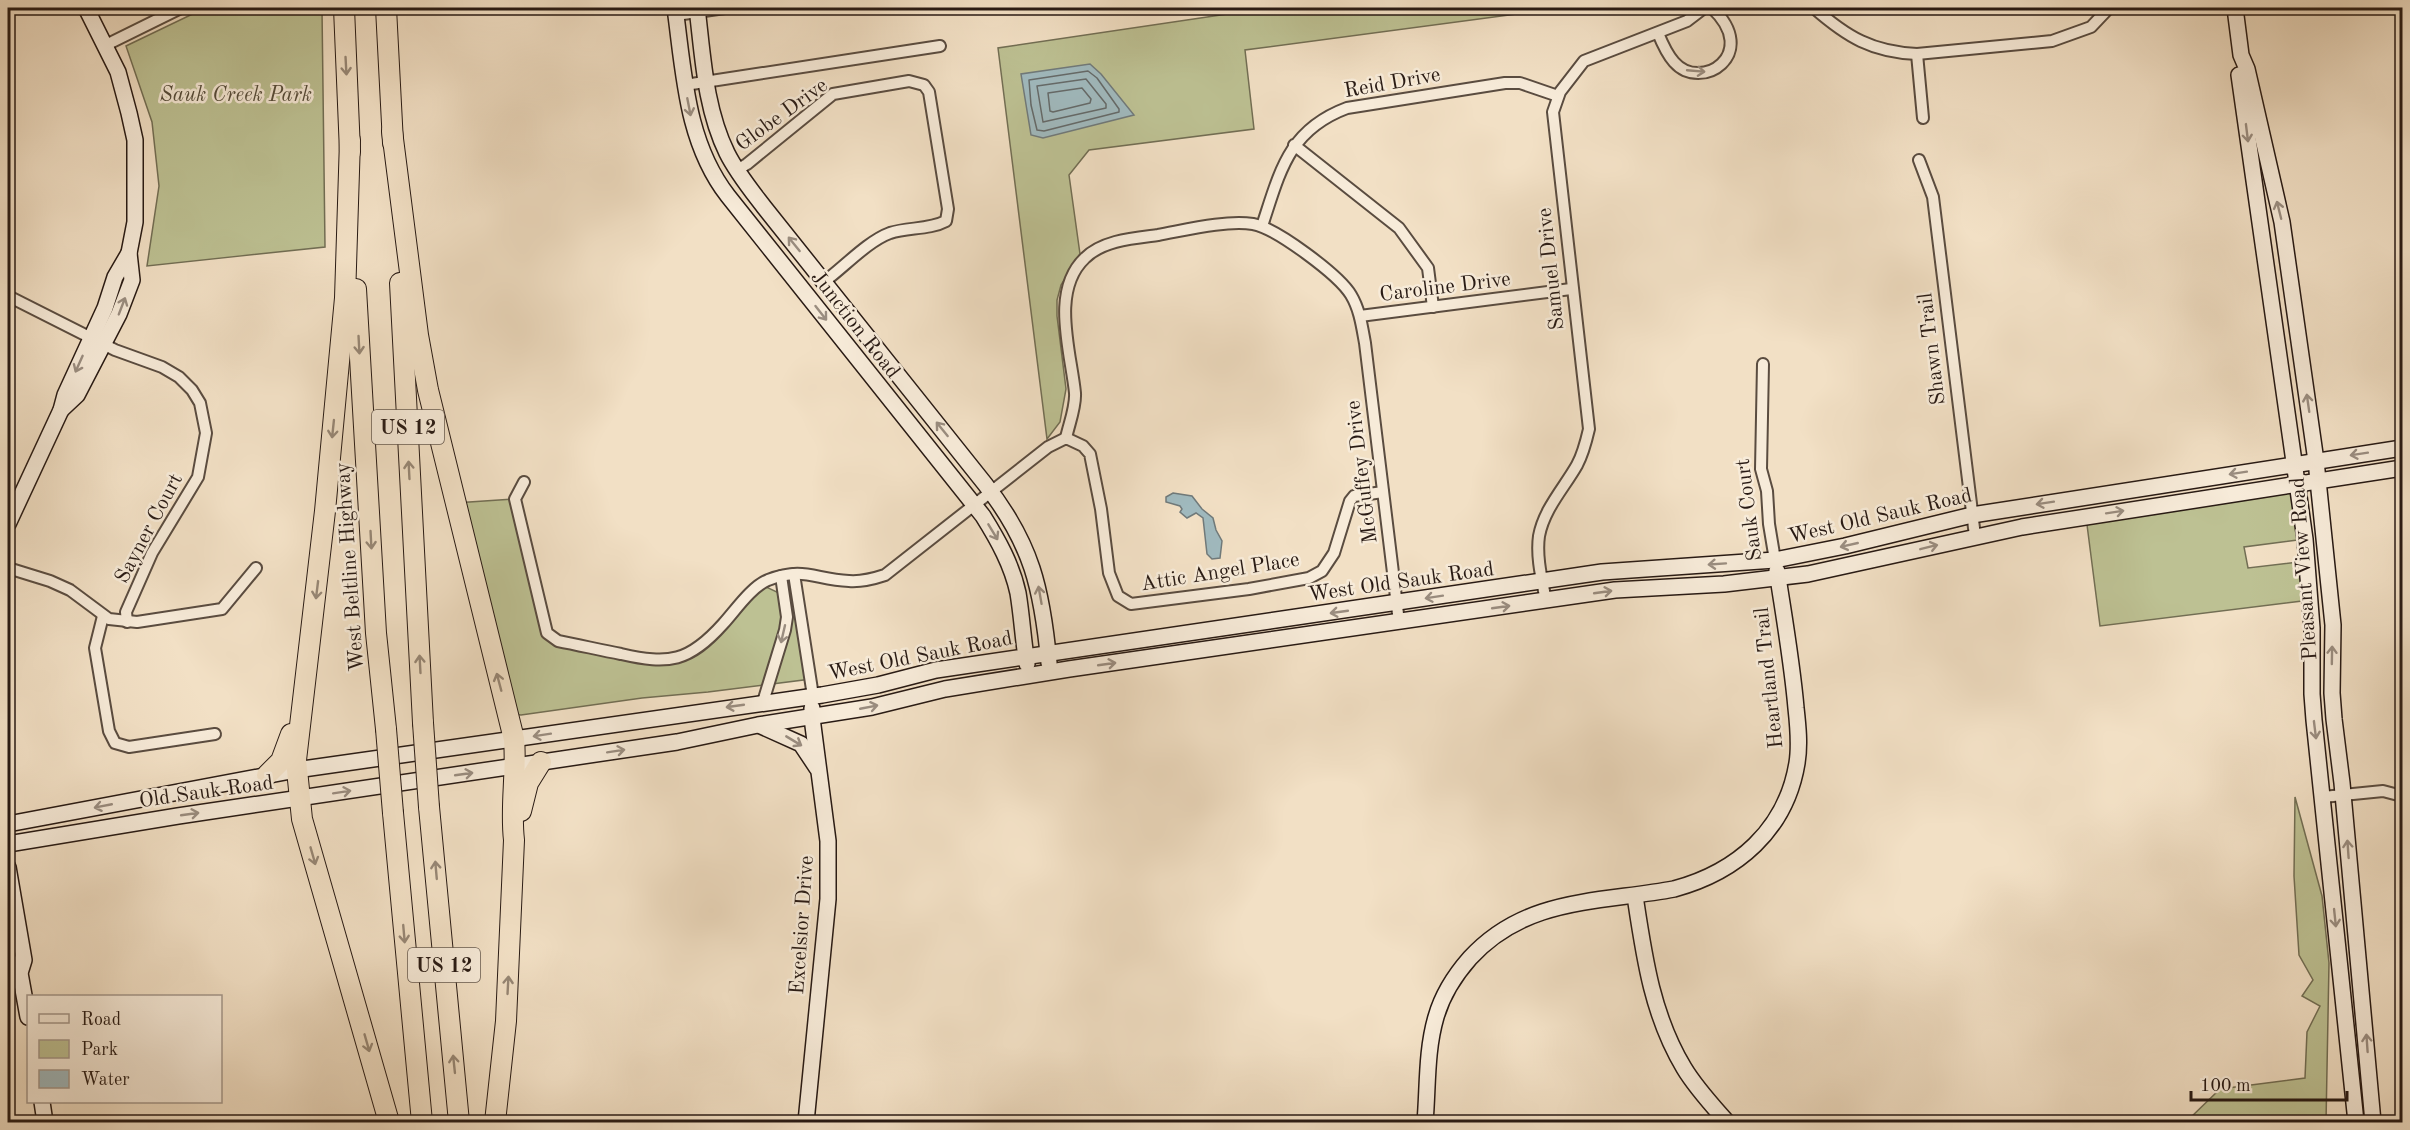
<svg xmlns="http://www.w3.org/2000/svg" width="2410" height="1130" font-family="'Old Standard TT',serif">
<rect width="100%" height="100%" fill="#f2e0c5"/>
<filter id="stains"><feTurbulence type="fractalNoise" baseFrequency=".00333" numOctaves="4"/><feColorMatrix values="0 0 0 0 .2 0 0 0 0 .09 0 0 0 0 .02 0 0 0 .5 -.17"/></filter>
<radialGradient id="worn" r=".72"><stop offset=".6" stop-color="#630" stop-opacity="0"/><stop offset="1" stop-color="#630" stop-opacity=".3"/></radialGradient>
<!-- green -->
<g fill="#bdc193" stroke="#726e54" stroke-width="1.5">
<polygon points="205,8 317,8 322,10 325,247 147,266 159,186 152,122 126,46"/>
<polygon points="1268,8 1561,8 1245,50 1254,129 1089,150 1069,175 1080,254 1061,285 1057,300 1057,316 1066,389 1060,422 1047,439 998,48"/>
<polygon points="2298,484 2305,539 2244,547 2248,568 2307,561 2310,600 2100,626 2086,517"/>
<polygon points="515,499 547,633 651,661 695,650 760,584 783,595 797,593 811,679 708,692 642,698 521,715 512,714 455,503"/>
<polygon points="2295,797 2322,896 2329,963 2326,1122 2186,1122 2220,1089 2305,1078 2307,1032 2320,1006 2302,996 2313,980 2299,955 2294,876"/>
</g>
<!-- water -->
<g fill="#a0babf" stroke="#707a7b" stroke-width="1.5">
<polygon points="1090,64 1101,74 1134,115 1043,138 1031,135 1021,74"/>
<polygon points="1173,493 1192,496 1202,509 1213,518 1216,530 1222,541 1220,558 1212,559 1207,554 1203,518 1196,513 1187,518 1180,512 1182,509 1180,506 1166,502 1166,497"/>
</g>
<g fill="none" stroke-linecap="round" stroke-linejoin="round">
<!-- shore -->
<g stroke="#646a6a" stroke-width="1.5">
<polygon points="1088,71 1097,78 1119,109 1119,112 1044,131 1037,130 1031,105 1029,80"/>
<polygon points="1086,79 1106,104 1106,108 1043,122 1037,86"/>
<polygon points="1082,88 1091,99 1090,103 1053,112 1050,111 1048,93"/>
</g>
<!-- street casing -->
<g stroke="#5a4c40" stroke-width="14">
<g id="street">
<path d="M1814,8C1847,37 1872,52 1917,54L2052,41L2091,27L2109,8"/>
<polyline points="676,15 725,8"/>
<path d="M1658,33C1662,43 1667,54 1674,62C1701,93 1761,54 1712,8"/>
<polyline points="106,45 181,8"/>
<polyline points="1917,54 1923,118"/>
<polyline points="685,85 940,46"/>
<polyline points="1294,145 1399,228 1428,268 1433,307"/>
<polyline points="1919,160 1933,197 1975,536"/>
<path d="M737,170L747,164L833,94L909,81L924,85L929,92L948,209L946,221C929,230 908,227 890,233C868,241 844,267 825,281"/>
<path d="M1262,226C1280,172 1288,130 1347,108L1505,83H1520L1558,96"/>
<polyline points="8,296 115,350 162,367 179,377 192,390 200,403 206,433 198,477 152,553 126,612 127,622"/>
<polyline points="1360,316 1571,289"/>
<polyline points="1763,364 1761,469 1767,491 1769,524 1775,560"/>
<path d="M1066,438C1069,424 1076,407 1075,393C1071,352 1050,291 1085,258C1103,240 1135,238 1158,235C1186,230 1225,220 1253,224C1276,228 1339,275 1351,295C1360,310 1362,327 1365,343L1399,622"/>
<path d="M524,482L515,499L547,633L558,641C579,645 600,650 621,654C669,665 689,662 723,624C735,611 751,587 768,580C805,566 815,580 849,581C862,582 873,579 885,575L1048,447L1066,438L1083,446L1090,454L1101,509L1109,573L1118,596L1131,604L1249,589L1309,578L1322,571L1334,553L1350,501L1354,496L1383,492"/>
<polyline points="8,568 50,581 70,590 109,619 137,622 222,609 256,568"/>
<polyline points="794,574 813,696"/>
<path d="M1546,601C1542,580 1536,557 1539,536C1544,509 1564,488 1577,465C1583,454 1586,442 1589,429L1553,112L1560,92L1584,61L1687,21L1704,8"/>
<polyline points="103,616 95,648 109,731 115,743 129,747 215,734"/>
<polyline points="763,702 785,630 787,617 781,576"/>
<polyline points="2323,797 2383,791 2402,796"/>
</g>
</g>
<!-- secondary casing -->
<g stroke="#281a14" stroke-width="18">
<g id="secondary">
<path d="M675,8C684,73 686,142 728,196L983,516C998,540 1012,565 1018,593C1022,617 1023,640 1027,664"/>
<path d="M697,8C703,57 705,108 727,153C737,173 751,190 764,207L985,484C1032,544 1042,589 1049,663"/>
<polyline points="2235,8 2241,55 2247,69 2282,222 2316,461 2333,625 2332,693 2334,719 2342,783 2373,1122"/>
<polyline points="2239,75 2305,539 2312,628 2312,694 2314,720 2356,1122"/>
<polyline points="61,410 77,395 119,314 132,280 129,253 135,222 135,140 129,113 118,72 86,8"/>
<polyline points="8,524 61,410 65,395 105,308 115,277 129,253"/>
<polyline points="761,726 801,744 817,768"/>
<polyline points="8,824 296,770 822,695 878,685 936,670 1602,572 1775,560 1845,546 1972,515 2402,448"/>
<polyline points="8,844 178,816 677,742 758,725 872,707 945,689 1069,669 1615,590 1724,584 1808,574 2022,527 2402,468"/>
<polyline points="8,867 24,960 20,973 28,1017"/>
<path d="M1635,896C1644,956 1652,1015 1684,1068C1696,1088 1712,1105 1727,1122"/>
<polyline points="8,955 8,959 20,973"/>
<polyline points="42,1102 45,1122"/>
<polyline points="806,1122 828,899 828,841 812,718 812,708"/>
<path d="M1425,1122C1428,1088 1426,1051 1436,1017C1442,996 1455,975 1470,958C1526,897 1598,903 1674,889C1737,872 1786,830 1797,763C1800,745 1798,726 1796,708C1792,662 1784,617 1777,571"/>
</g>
</g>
<!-- highway casing -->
<g stroke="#281a14" stroke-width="22">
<g id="highway">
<polyline points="344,8 350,152"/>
<polyline points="386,8 393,143"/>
<path d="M392,131L418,335L428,390L514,739C517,773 510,806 514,840L506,1021L495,1122"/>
<polyline points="350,140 345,298 325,511 296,760 302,819 389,1122"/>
<polyline points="400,283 423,723"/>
<polyline points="356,289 376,633 386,729"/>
<polyline points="267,775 281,761 291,734"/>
<polyline points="429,807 459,1122"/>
<polyline points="521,811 528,783 541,762"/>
<polyline points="393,813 422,1122"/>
</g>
</g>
<!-- street -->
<use href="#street" stroke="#f7ebd9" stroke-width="10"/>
<!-- secondary -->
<use href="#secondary" stroke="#f7ebd9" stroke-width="15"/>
<!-- highway -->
<use href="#highway" stroke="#f2e0c5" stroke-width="20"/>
<!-- highway-bridge casing -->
<g stroke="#281a14" stroke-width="22" stroke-linecap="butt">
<g id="highway-bridge">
<polyline points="423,723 429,807"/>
<polyline points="386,729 393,813"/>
</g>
</g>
<!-- highway-bridge -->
<use href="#highway-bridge" stroke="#f2e0c5" stroke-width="20"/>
</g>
<!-- one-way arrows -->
<defs><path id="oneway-shaft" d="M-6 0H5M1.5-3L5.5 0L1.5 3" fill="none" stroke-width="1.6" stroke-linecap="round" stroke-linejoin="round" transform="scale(1.5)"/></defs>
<g stroke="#978775">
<use href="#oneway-shaft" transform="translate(346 66) rotate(87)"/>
<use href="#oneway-shaft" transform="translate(359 345) rotate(87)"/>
<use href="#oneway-shaft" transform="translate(333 429) rotate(96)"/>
<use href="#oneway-shaft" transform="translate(409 470) rotate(-93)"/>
<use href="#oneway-shaft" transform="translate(371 540) rotate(87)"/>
<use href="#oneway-shaft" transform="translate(317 590) rotate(97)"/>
<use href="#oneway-shaft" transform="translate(420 664) rotate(-93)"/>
<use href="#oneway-shaft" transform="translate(499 682) rotate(-105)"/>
<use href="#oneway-shaft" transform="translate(313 856) rotate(74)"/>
<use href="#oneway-shaft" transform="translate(436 870) rotate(-95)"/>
<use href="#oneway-shaft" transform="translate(404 934) rotate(85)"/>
<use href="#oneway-shaft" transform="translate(508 985) rotate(-87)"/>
<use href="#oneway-shaft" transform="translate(367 1043) rotate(74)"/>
<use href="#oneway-shaft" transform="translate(454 1064) rotate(-96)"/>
</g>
<g stroke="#9a8d80">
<use href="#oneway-shaft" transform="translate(1696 71) rotate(5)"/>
<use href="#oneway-shaft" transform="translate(689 107) rotate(79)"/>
<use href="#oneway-shaft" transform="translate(2247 133) rotate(83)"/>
<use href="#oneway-shaft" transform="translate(2279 210) rotate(-104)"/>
<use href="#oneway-shaft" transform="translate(794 244) rotate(-129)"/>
<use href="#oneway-shaft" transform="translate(122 306) rotate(-69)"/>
<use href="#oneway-shaft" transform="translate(821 313) rotate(52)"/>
<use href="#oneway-shaft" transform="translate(79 364) rotate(114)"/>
<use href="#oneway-shaft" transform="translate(2308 403) rotate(-98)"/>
<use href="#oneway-shaft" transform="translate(942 429) rotate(-129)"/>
<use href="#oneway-shaft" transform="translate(2359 454) rotate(171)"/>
<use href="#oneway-shaft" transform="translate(2238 473) rotate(171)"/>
<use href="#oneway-shaft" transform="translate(2045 503) rotate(171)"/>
<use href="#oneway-shaft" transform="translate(2115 512) rotate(-9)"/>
<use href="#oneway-shaft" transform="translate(993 532) rotate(59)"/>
<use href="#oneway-shaft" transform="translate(1849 545) rotate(167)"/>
<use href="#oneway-shaft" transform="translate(1929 547) rotate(-14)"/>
<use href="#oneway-shaft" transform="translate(1717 564) rotate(176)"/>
<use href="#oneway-shaft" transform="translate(1603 592) rotate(-8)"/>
<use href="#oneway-shaft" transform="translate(1040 595) rotate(-100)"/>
<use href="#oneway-shaft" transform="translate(1434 597) rotate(171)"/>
<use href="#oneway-shaft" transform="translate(1501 607) rotate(-8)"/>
<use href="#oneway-shaft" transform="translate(1339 612) rotate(172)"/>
<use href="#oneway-shaft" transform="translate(783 634) rotate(103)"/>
<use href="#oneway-shaft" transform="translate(2332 655) rotate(-89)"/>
<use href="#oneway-shaft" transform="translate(1107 664) rotate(-8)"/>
<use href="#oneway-shaft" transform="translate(735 706) rotate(172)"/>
<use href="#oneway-shaft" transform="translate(869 707) rotate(-11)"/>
<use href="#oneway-shaft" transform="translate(2315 730) rotate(83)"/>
<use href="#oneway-shaft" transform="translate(542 735) rotate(171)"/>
<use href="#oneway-shaft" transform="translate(794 741) rotate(31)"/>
<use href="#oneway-shaft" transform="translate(616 751) rotate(-9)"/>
<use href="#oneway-shaft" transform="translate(464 774) rotate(-8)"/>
<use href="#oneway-shaft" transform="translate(342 792) rotate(-9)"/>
<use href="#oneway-shaft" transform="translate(103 806) rotate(169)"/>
<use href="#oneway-shaft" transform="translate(190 814) rotate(-8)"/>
<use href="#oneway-shaft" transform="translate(2348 849) rotate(-94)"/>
<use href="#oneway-shaft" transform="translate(2335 918) rotate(84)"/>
<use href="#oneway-shaft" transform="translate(2367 1043) rotate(-94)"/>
</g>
<g text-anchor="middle" stroke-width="5" stroke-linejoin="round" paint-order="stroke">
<!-- shield labels -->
<g fill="#f7ebd9" stroke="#66594f" stroke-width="1.5">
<rect x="372" y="410" width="72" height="34" rx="4.5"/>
<rect x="408" y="948" width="72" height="34" rx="4.5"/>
</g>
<g font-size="20" font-weight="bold" fill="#281a14">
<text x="408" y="434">US 12</text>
<text x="444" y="972">US 12</text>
</g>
<!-- street labels -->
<g font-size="21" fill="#281a14" stroke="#f7ebd9">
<text transform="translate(1392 82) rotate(-10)" y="7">Reid Drive</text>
<text transform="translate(781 114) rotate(-36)" y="7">Globe Drive</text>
<text transform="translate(1550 269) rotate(-96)" y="7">Samuel Drive</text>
<text transform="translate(1445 286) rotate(-7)" y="7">Caroline Drive</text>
<text transform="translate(856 324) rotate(52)" y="7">Junction Road</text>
<text transform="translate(1931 349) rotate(-97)" y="7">Shawn Trail</text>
<text transform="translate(1361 472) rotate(-97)" y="7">McGuffey Drive</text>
<text transform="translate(1748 510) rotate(-97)" y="7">Sauk Court</text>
<text transform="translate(1880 515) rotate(-13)" y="7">West Old Sauk Road</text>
<text transform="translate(148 528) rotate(-62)" y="7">Sayner Court</text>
<text transform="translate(349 567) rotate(-94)" y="7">West Beltline Highway</text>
<text transform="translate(2303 569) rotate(-94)" y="7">Pleasant View Road</text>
<text transform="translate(1220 571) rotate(-9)" y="7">Attic Angel Place</text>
<text transform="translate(1401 581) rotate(-8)" y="7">West Old Sauk Road</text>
<text transform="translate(920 655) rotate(-11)" y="7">West Old Sauk Road</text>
<text transform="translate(1768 678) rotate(-96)" y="7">Heartland Trail</text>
<text transform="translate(206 791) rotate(-8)" y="7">Old Sauk Road</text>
<text transform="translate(801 925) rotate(-86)" y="7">Excelsior Drive</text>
</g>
<!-- park labels -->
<g font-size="21" font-style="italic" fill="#554c3a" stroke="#f7ebd9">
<text x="236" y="101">Sauk Creek Park</text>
</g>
</g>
<!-- margin -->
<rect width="2410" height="1130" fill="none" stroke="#f2e0c5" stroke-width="30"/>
<rect x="9" y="9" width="2392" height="1112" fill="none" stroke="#281a14" stroke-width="3"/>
<rect x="15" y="15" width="2380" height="1100" fill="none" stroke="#281a14" stroke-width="1.5"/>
<!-- legend -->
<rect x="27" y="995" width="195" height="108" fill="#f7ebd9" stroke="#a4978a" stroke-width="1.5"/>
<rect x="39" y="1014" width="30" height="9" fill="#f7ebd9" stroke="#a4978a" stroke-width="1.5"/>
<text x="81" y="1025" font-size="18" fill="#281a14">Road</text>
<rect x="39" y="1040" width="30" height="18" fill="#bdc193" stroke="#a4978a" stroke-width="1.5"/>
<text x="81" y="1055" font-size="18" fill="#281a14">Park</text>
<rect x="39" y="1070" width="30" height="18" fill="#a0babf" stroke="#a4978a" stroke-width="1.5"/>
<text x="81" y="1085" font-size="18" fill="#281a14">Water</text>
<!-- scale -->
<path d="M2191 1091v9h156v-9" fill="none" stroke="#281a14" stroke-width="3"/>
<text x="2200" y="1091" font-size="18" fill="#281a14" stroke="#f7ebd9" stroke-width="4.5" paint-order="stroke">100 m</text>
<rect width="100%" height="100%" filter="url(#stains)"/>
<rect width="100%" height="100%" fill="url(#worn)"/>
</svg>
